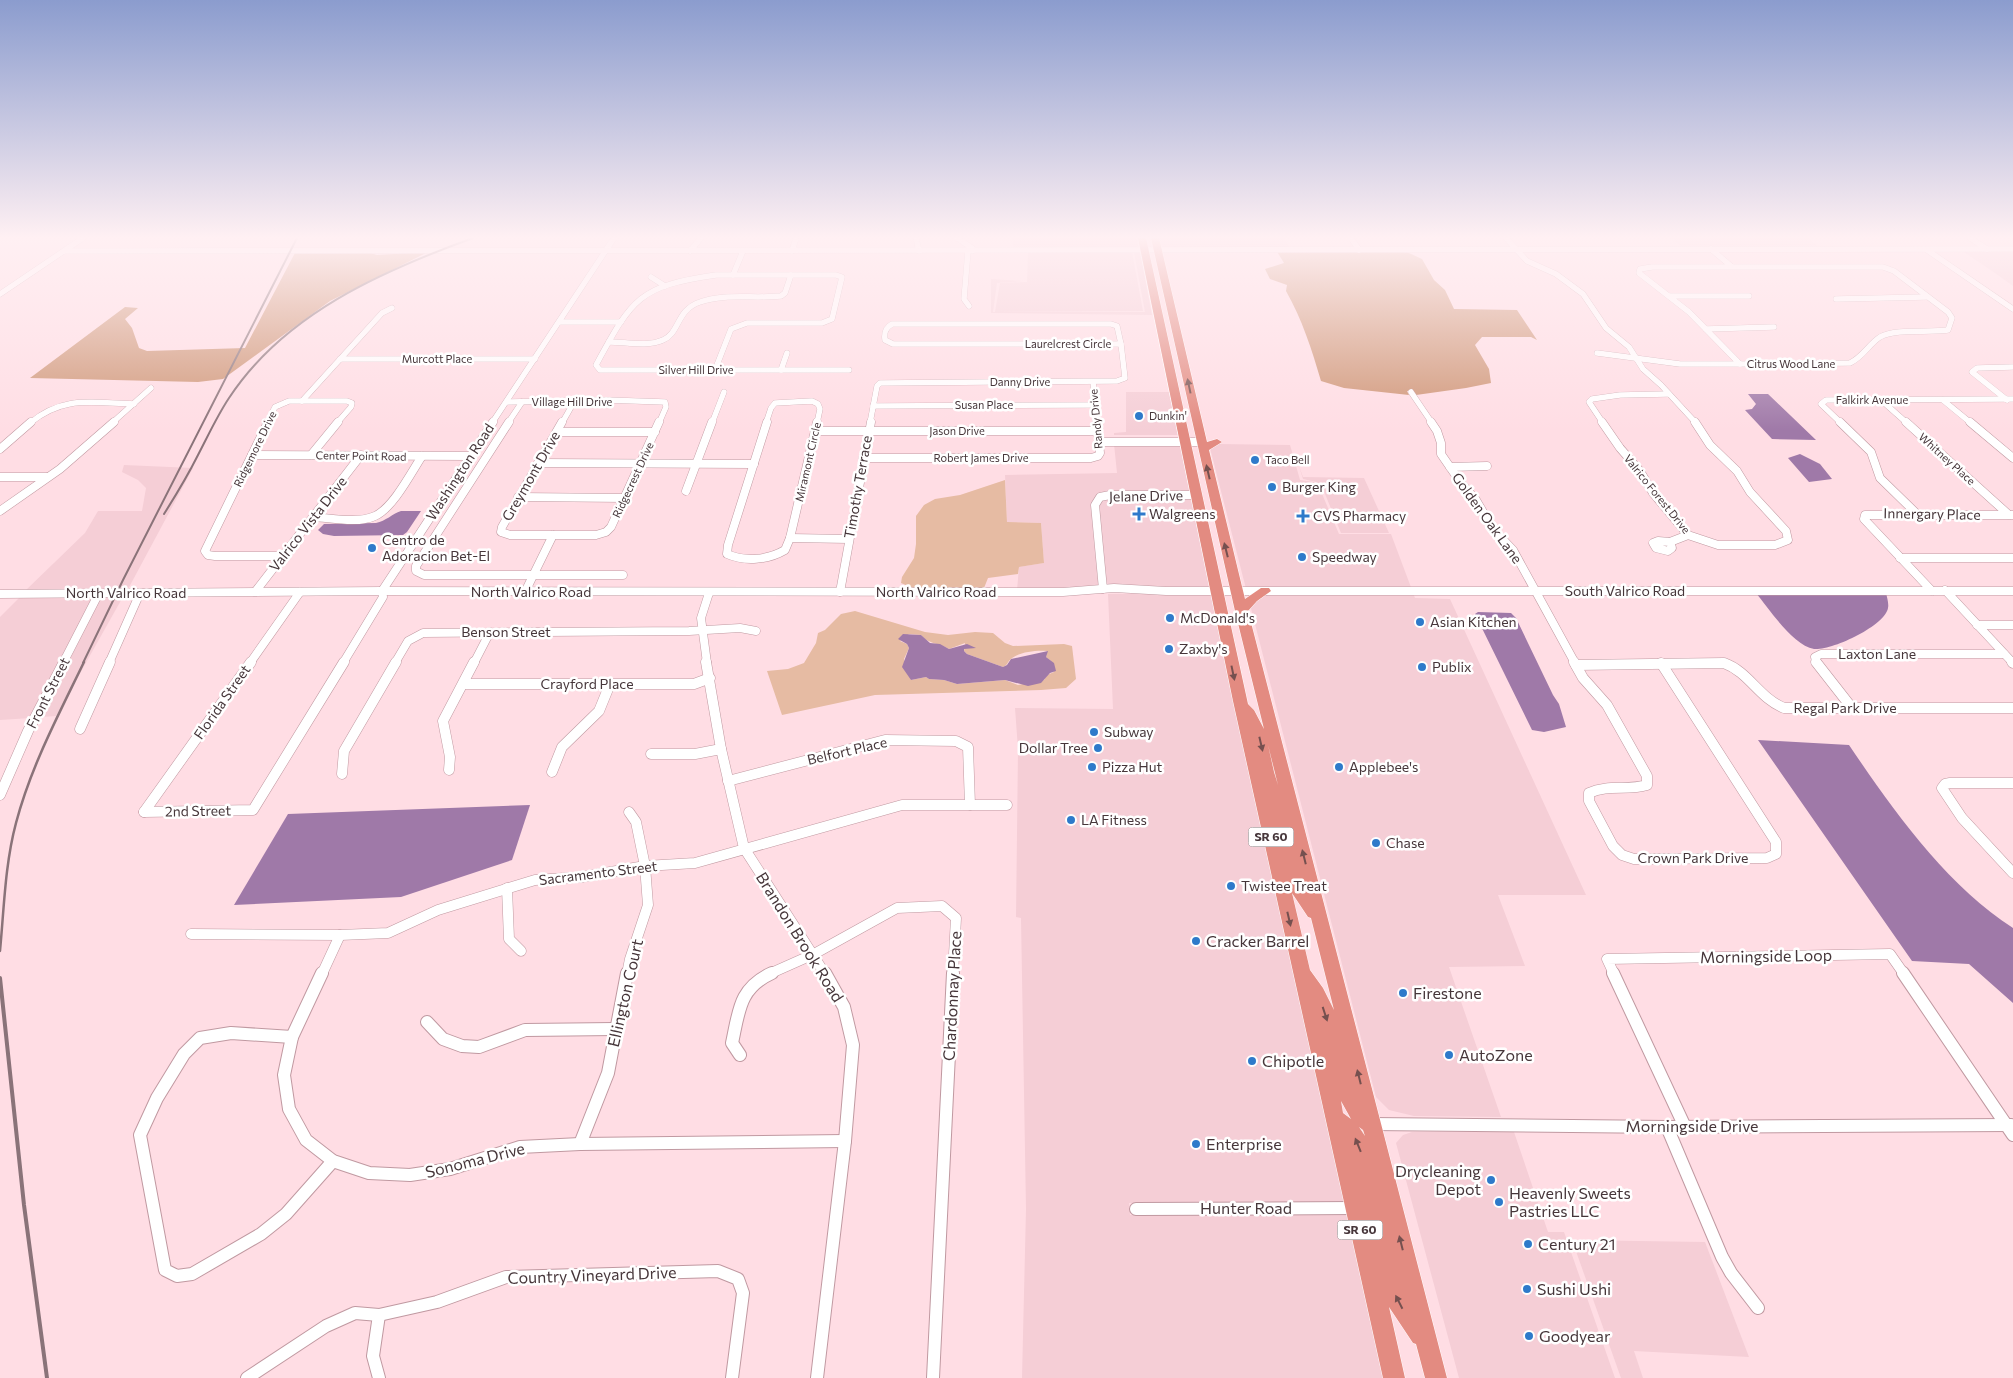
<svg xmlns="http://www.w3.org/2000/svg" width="2013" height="1378" font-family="Commissioner,sans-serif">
<rect width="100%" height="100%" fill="#ffdde4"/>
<!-- built -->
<g fill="#f5ced6">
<polygon points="1013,238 1136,238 1138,246 1132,249 1013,249"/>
<polygon points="1159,238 1284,238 1289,247 1167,249 1162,246"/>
<polygon points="1672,238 1808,238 1820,248 1682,248"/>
<polygon points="1961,250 2013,250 2013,286 1995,273"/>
<polygon points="1028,252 1132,252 1143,311 995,312 1000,283 1027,282"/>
<polygon points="1134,252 1140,252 1152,315 991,313 991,279 1024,281 997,283 993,312 1145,312"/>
<polygon points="1126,392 1169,392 1179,435 1114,435 1114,433 1126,432"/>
<polygon points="1180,443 1191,494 1097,497 1091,505 1099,590 1017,590 1019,567 1044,563 1041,523 1007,522 1005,475 1117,473 1114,444"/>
<polygon points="1217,444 1290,445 1300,480 1314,482 1320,489 1339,534 1391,534 1415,598 1450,599 1586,895 1498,895 1525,966 1449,967 1501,1117 1414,1116 1389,1110 1376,1097 1210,448"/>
<polygon points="124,465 193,468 127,591 25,591 85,533 98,511 142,511 146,488 138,480 122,472"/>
<polygon points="1299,466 1303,477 1364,478 1389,533 1341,533 1323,489 1316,482 1303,479"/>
<polygon points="1192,497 1211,589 1107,589 1098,505 1103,499"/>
<polygon points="1212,593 1348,1202 1129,1203 1130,1215 1350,1214 1387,1378 1022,1378 1026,1209 1021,918 1016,917 1018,749 1015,708 1113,709 1108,594"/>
<polygon points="124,595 56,716 41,717 102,596"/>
<polygon points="21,596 94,596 31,718 0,720 0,617"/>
<polygon points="1412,1132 1514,1132 1548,1232 1564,1232 1615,1378 1459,1378 1396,1143 1403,1135"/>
<polygon points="1572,1240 1705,1242 1749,1357 1634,1351 1643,1378 1621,1378"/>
</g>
<!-- green -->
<g fill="#e6bba3" fill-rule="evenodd">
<polygon points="1005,480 1007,522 1041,523 1044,563 1019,567 1018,574 988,578 984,588 917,590 901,583 902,577 914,558 916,544 916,516 924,505 935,499 960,495"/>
<path d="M855,611L925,632L948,635L975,632L993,633L1005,643L1013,646L1064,644L1072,646L1076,679L1066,688L1041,690L875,695L782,715L767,671L788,669L804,663L816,643L818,633L825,630L841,614ZM909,634L921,635C928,644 939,643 949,649L965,643L964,651L967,654L1003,667C1008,665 1007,662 1011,659C1019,652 1036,650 1047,651L1046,657L1051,661L1054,672L1047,675L1044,680L1018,685L1005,680L957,684L944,680L929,679L926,677L911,680L904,659L909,648L907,644L900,641Z"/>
</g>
<!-- forest -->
<g fill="#cf9677">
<path d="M1276,250L1394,251L1409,253L1422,259L1434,280L1445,290L1454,309L1517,310L1537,340L1531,337H1482L1475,345L1489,369L1491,383L1466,388L1416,395L1413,391H1407L1409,395L1344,388L1321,381C1312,350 1302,319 1286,291L1287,285L1270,279L1265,269L1284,263Z"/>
<polygon points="296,251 367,252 377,255 428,252 330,301 223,379 198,382 30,378 125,307 138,308 125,319 132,328 139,348 147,351 245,348"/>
</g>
<!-- water -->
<g fill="#9f79a8">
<polygon points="1748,394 1768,394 1816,440 1772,439 1745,410 1752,409 1756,404"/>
<polygon points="1800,454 1820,464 1832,479 1809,482 1788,458"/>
<path d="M401,511H421L407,532L403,535L334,536L323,534L318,530L324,524L376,523C386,521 392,514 401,511Z"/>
<path d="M1756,593H1886C1887,597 1889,604 1888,608C1885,626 1831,651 1814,649C1793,645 1769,609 1756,593Z"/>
<polygon points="1478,612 1511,613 1516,618 1553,695 1559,704 1566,727 1544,732 1532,730 1475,614"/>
<polygon points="903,634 921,635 930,643 940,644 949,649 967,644 976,648 964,649 964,651 967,654 1003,667 1007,665 1011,659 1048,651 1046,657 1054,663 1056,671 1050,673 1041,683 1028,686 1005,680 957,684 944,680 929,679 926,677 911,680 902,667 909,648 907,644 898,639"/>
<path d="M1758,740L1849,745C1893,810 1946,885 2013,928V1003L1969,964L1912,961Z"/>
<polygon points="530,805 512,860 401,897 234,905 288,814"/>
</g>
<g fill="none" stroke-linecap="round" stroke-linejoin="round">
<!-- minor-far3 casing -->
<g stroke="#c099a1" stroke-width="6">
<g id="minor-far3">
<polyline points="916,238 919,251"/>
<polyline points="957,238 972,248 972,251"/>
<polyline points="1351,238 1359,250"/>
<polyline points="1506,238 1527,261 1556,274 1583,294 1606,328 1629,347 1643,369 1661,385 1696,423"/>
<polyline points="1970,238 1987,249"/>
<polyline points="1711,249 1731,266"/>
<polyline points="1927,250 2013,309"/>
<polyline points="65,251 2013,249"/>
<polyline points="690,251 701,238"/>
<polyline points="792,251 796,238"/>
<polyline points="968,251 964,299 969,306"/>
<path d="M1652,267H1883L1894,271L1948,312L1952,318L1948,330C1929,333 1896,328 1880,337C1869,344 1863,357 1850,363L1740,364L1689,312L1639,273L1640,269Z"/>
<path d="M716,275H836L842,277L832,319L822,323H747L731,329L715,370H600L596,365C632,299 638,286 716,275Z"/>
<polyline points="733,275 743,251"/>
<polyline points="651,277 665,286"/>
<polyline points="0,294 83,238"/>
<polyline points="1670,296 1749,296"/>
<polyline points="1836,299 1926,297"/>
<polyline points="560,322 621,322"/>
<path d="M892,324H1111L1117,326L1121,344H893L885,340C884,333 885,328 892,324Z"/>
<polyline points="1706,329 1774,327"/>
<path d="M609,342C626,342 648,347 663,340C680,333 676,310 700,302C725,293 754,299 781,296L785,293L791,275"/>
<polyline points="1597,353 1680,364 1740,364"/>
<polyline points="340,359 535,359"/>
<polyline points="715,370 849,370"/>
<polyline points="781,370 787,353"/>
<polyline points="1093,382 1097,423"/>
<polyline points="1411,392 1432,423"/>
<polyline points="1881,400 1907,423"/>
<polyline points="1943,400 1971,423"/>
<polyline points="2007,400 1972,372 1977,368 2013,367"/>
<polyline points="302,401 382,313 392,308"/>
<polyline points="507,402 606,400 665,402 666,407 659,423"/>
<polyline points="873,406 1095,405"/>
<path d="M30,423C64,395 92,403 134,404"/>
<polyline points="112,423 151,388"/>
<polyline points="267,423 275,407 289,401 347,401 352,403 351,407 337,423"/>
<polyline points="492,423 614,238"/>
<polyline points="508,423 522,402"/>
<polyline points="562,423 574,402"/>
<polyline points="712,423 724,392"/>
<polyline points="766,423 771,408 775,403 812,401 818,404 820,409 817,423"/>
<polyline points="870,423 877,386 880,383 1117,381 1125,378 1121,344"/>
<polyline points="1603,423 1589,402 1592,399 1620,395 1668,394"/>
<polyline points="1841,423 1821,404 1826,400 2013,399"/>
</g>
</g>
<!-- minor-far2 casing -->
<g stroke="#c099a1" stroke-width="9">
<g id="minor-far2">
<polyline points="268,422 205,551 208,555 215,556 282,556"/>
<polyline points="509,422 416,566 416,571 424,575 623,575"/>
<polyline points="562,422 502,527 501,532 510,535 596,535 606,532 611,527 659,422"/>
<path d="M767,422L728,545L727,554C745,562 768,560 785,550L790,538L817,422"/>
<polyline points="1431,422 1437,431 1441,443 1441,454 1461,483 1476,500 1493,529 1513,550 1575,663"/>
<polyline points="1602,422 1620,448 1640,471 1653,493 1688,535 1718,545 1775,545 1788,540 1786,531 1750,492 1737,471 1710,445 1695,422"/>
<polyline points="1840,422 1871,452 1880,478 1917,514"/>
<polyline points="1906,422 2009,515"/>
<polyline points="1970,422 2013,458"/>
<polyline points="816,431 1098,431"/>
<polyline points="557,432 655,432"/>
<polyline points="1099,442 1201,442"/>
<polyline points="0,449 31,422"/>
<polyline points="252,455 470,456"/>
<polyline points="311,455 338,422"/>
<polyline points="863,458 1091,458 1098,456 1100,453 1097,422"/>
<polyline points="538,463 754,464"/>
<polyline points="1450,467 1487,466"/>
<polyline points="0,477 47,477"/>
<polyline points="686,491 712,422"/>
<polyline points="518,497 626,498"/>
<polyline points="0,511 60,469 114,422"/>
<path d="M313,517C332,518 357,524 375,516C393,508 411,473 422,456"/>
<polyline points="790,538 849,539"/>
<polygon points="1658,541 1670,542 1672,548 1668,551 1656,548 1653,543"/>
<polyline points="1670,542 1688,535"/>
<polyline points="1900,558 2013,558"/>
<polyline points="1103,589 1095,505 1100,497 1110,495 1195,495"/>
<polyline points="1945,590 2013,663"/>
<polyline points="1932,591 1864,519 1865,515 2013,515"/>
<polyline points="255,592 361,455"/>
<polyline points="525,592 553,535"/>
<polyline points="840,592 871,422"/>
<polyline points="0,594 382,591 1063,592 1114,588 1166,591 2013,591"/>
<polyline points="1977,625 2013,625"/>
<polyline points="63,663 99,593"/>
<polyline points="109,663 140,593"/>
<polyline points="250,663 300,592"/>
<polyline points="343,663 383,597 382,591 493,422"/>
<polyline points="395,663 408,641 423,633 689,631 740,628 756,631"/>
<polyline points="474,663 490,632"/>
<polyline points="707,663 701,618 709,593"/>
<polyline points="1817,663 1815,657 1821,654 2004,654"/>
</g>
</g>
<!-- minor-far1 casing -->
<g stroke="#c099a1" stroke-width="11">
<g id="minor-far1">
<polyline points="706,662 721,749 744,848 825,974"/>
<path d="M1574,662L1583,678L1607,705L1647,776V785C1628,791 1608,784 1589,793V801L1613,846L1622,855L1634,859L1767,858L1776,854V842L1661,663"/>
<polyline points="1816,662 1852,708"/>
<polyline points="2012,662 2013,663"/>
<path d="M1576,665L1724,663C1749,672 1759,698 1784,708H2013"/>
<polyline points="464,684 694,684 710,678"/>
<polyline points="80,729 110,662"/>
<polyline points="651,754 695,754 721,749"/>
<polyline points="449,770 450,757 443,721 474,662"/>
<polyline points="552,772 562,747 599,711 610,684"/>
<polyline points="342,774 344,751 396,662"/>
<polyline points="728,781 885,740 956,741 968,747 970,805"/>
<polyline points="2013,783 1950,783 1945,784 1942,788 1962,818 2013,873"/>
<polyline points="0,795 28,731 64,662"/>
<polyline points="144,812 253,810 344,662"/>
<polyline points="144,812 251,662"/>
<polyline points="507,888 509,939 521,951"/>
<polyline points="191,934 340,935 388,933 438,910 535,880 582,877 645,866 695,863 902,805 1007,805"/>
<polyline points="322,974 340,935"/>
<polyline points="627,974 630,959 648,905 645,866 636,822 629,812"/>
<polyline points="769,974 814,954 897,908 942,906 956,918 953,974"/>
<polyline points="1614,974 1607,959 1890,954 1904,974"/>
</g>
</g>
<!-- minor casing -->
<g stroke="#c099a1" stroke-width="14">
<g id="minor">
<polyline points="322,973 292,1037 284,1075 289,1109 306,1140 333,1161 369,1173 410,1175 450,1169 520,1147 580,1144 845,1141"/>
<polyline points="1613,973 1685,1127"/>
<polyline points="1903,973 2013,1135"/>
<polyline points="427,1022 443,1039 462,1046 479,1047 525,1030 615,1029"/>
<polyline points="292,1037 231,1033 200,1038 184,1054 157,1098 140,1135 165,1270 177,1276 192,1274 261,1234 286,1214 333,1161"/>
<path d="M740,1055L732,1043C739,1011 739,988 772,973"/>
<polyline points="1371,1124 1667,1127 2011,1125"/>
<polyline points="1667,1127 1722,1257 1731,1273 1758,1308"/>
<polyline points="580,1144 608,1073 627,973"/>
<polyline points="1136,1209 1355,1208"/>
<polyline points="379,1315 373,1356 379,1378"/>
<polyline points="247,1378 326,1326 355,1313 379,1315 437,1302 506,1277 718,1271 738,1279 743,1293 732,1378"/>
<polyline points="817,1378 845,1141 853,1045 844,1007 825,973"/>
<polyline points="933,1378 953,973"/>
</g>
</g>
<!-- highway casing -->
<g stroke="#fff" stroke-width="1">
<path id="highway" d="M1138,238H1146L1248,704L1254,710L1264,729L1235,611L1151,238H1159L1207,442L1217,439L1222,442L1209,450L1245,599L1261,588H1269L1271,591L1257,601L1248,611L1447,1378H1425L1416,1344L1413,1343L1389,1307L1405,1378H1383L1233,701ZM1268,745L1278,785L1274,772ZM1292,893L1308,917L1311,918L1334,1010L1323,988L1310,970ZM1341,1101L1351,1119L1343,1113ZM1359,1127L1363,1130L1365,1136Z"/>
</g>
<!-- minor-far3 -->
<use href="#minor-far3" stroke="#fff" stroke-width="5.5"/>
<!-- minor-far2 -->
<use href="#minor-far2" stroke="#fff" stroke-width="8"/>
<!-- minor-far1 -->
<use href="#minor-far1" stroke="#fff" stroke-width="10"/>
<!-- minor -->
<use href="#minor" stroke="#fff" stroke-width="12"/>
<!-- highway -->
<use href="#highway" fill="#e38b81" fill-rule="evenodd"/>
<!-- rail-far2 -->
<g stroke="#8a7379" stroke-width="2">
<path d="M164,514C176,495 188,475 198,455C208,436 217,416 229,398C284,314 382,271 473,238"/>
<polyline points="83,663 123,580 297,238"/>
</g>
<!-- rail-far1 -->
<path stroke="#8a7379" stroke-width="2.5" d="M0,951C4,909 5,864 16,823C31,766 59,714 84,662"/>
<!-- rail -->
<polyline stroke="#8a7379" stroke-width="4" points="0,978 24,1205 47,1378"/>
</g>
<!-- one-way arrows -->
<defs><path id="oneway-solid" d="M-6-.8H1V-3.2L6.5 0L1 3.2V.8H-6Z" transform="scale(1.25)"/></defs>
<g fill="#75504f">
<use href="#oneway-solid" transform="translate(1189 386) rotate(-102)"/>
<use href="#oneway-solid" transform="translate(1208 472) rotate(-103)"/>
<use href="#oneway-solid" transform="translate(1226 550) rotate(-104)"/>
<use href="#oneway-solid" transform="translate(1233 673) rotate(78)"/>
<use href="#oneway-solid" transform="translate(1261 744) rotate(77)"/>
<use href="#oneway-solid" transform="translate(1304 857) rotate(-104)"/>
<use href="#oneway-solid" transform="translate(1289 919) rotate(77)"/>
<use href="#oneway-solid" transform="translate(1325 1014) rotate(72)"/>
<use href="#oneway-solid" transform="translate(1359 1077) rotate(-104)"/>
<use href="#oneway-solid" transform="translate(1358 1145) rotate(-112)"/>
<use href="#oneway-solid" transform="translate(1401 1243) rotate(-104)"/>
<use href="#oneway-solid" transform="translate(1399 1302) rotate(-117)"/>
</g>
<!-- sky -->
<linearGradient id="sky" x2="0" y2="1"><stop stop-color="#8b9cce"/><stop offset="0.55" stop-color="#fff0f3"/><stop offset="1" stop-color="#fff0f3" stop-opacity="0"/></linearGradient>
<rect width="2013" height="431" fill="url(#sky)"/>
<!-- markers -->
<g fill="#2e7aca" stroke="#fff" stroke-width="2">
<circle cx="1139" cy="416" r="5"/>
<circle cx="1255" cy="460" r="5"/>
<circle cx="1272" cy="487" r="5"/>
<path d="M1136.5 506.5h5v5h5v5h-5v5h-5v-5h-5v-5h5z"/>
<path d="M1300.5 508.5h5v5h5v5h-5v5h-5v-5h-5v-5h5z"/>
<circle cx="372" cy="548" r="5"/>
<circle cx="1302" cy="557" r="5"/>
<circle cx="1170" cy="618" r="5"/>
<circle cx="1420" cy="622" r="5"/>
<circle cx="1169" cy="649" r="5"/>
<circle cx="1422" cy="667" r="5"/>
<circle cx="1094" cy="732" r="5"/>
<circle cx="1098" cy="748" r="5"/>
<circle cx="1092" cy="767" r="5"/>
<circle cx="1339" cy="767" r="5"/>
<circle cx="1071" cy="820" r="5"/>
<circle cx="1376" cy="843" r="5"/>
<circle cx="1231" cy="886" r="5"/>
<circle cx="1196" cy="941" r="5"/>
<circle cx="1403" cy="993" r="5"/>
<circle cx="1449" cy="1055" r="5"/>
<circle cx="1252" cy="1061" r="5"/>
<circle cx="1196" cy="1144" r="5"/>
<circle cx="1491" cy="1180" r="5"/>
<circle cx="1499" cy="1202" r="5"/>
<circle cx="1528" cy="1244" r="5"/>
<circle cx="1527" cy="1289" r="5"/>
<circle cx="1529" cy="1336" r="5"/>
</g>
<g text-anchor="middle" stroke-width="5" stroke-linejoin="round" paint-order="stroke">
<!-- far-street labels -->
<g font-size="11" fill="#46363a" stroke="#fff">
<text x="1068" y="348">Laurelcrest Circle</text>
<text x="437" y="363">Murcott Place</text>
<text x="1791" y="368">Citrus Wood Lane</text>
<text x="696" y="374">Silver Hill Drive</text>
<text x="1020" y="386">Danny Drive</text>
<text x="1872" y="404">Falkirk Avenue</text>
<text x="572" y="406">Village Hill Drive</text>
<text x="984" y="409">Susan Place</text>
<text transform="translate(1096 419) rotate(-95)" y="4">Randy Drive</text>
<text x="957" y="435">Jason Drive</text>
<text transform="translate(255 449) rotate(-64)" y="4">Ridgemore Drive</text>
<text transform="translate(361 456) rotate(1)" y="4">Center Point Road</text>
<text x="981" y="462">Robert James Drive</text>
<text transform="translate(1947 459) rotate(42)" y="4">Whitney Place</text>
<text transform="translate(808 462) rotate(-77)" y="4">Miramont Circle</text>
<text transform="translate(633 480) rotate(-65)" y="4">Ridgecrest Drive</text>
<text transform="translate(1657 494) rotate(51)" y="4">Valrico Forest Drive</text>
</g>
<!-- far-poi labels -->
<g font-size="11" fill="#46363a" stroke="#fff" text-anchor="start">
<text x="1149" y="420">Dunkin'</text>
<text x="1265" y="464">Taco Bell</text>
</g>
<!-- shield labels -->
<g fill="#fff" stroke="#7e7275" stroke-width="1">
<rect x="1248.5" y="827.5" width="45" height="19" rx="4"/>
<rect x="1337.5" y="1220.5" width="45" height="19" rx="4"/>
</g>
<g font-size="12" font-weight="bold" fill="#46363a">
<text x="1271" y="841">SR 60</text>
<text x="1360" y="1234">SR 60</text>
</g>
<!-- street labels -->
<g font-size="14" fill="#46363a" stroke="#fff">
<text transform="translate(460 472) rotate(-57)" y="5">Washington Road</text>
<text transform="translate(531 476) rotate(-60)" y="5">Greymont Drive</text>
<text transform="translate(858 487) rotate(-80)" y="5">Timothy Terrace</text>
<text transform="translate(1146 496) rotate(-1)" y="5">Jelane Drive</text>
<text transform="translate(1932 514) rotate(1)" y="5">Innergary Place</text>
<text transform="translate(1487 518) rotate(54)" y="5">Golden Oak Lane</text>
<text transform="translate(308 524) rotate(-52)" y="5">Valrico Vista Drive</text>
<text x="1625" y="596">South Valrico Road</text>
<text x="531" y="597">North Valrico Road</text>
<text x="936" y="597">North Valrico Road</text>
<text x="126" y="598">North Valrico Road</text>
<text x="506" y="637">Benson Street</text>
<text x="1877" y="659">Laxton Lane</text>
<text x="587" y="689">Crayford Place</text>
<text transform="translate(48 693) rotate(-63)" y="5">Front Street</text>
<text transform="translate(222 702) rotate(-55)" y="5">Florida Street</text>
<text x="1845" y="713">Regal Park Drive</text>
<text transform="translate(847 751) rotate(-13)" y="5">Belfort Place</text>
<text transform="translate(198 811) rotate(-1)" y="5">2nd Street</text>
<text x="1693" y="863">Crown Park Drive</text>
<text transform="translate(598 873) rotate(-7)" y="5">Sacramento Street</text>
</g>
<!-- poi labels -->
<g font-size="14" fill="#46363a" stroke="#fff" text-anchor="start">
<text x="1282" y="492">Burger King</text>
<text x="1149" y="519">Walgreens</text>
<text x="1313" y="521">CVS Pharmacy</text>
<text x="382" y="545">Centro de<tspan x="382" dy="16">Adoracion Bet-El</tspan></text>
<text x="1312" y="562">Speedway</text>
<text x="1180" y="623">McDonald's</text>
<text x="1430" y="627">Asian Kitchen</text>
<text x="1179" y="654">Zaxby's</text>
<text x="1432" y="672">Publix</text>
<text x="1104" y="737">Subway</text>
<text x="1088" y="753" text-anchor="end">Dollar Tree</text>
<text x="1102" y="772">Pizza Hut</text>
<text x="1349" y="772">Applebee's</text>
<text x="1081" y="825">LA Fitness</text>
<text x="1386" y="848">Chase</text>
<text x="1241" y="891">Twistee Treat</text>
</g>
<!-- near-street labels -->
<g font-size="16" fill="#46363a" stroke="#fff">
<text transform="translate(800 937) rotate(58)" y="6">Brandon Brook Road</text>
<text transform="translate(1766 956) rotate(-1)" y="6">Morningside Loop</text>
<text transform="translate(625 993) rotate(-77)" y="6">Ellington Court</text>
<text transform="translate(952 996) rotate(-87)" y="6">Chardonnay Place</text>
<text x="1692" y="1132">Morningside Drive</text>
<text transform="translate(475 1160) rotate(-14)" y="6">Sonoma Drive</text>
<text x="1246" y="1214">Hunter Road</text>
<text transform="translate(592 1275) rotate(-2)" y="6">Country Vineyard Drive</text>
</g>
<!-- near-poi labels -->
<g font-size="16" fill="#46363a" stroke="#fff" text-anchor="start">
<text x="1206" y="947">Cracker Barrel</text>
<text x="1413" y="999">Firestone</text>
<text x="1459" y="1061">AutoZone</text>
<text x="1262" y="1067">Chipotle</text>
<text x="1206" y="1150">Enterprise</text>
<text x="1481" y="1177" text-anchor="end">Drycleaning<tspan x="1481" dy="18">Depot</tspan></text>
<text x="1509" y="1199">Heavenly Sweets<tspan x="1509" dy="18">Pastries LLC</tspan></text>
<text x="1538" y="1250">Century 21</text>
<text x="1537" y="1295">Sushi Ushi</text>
<text x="1539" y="1342">Goodyear</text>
</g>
</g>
</svg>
